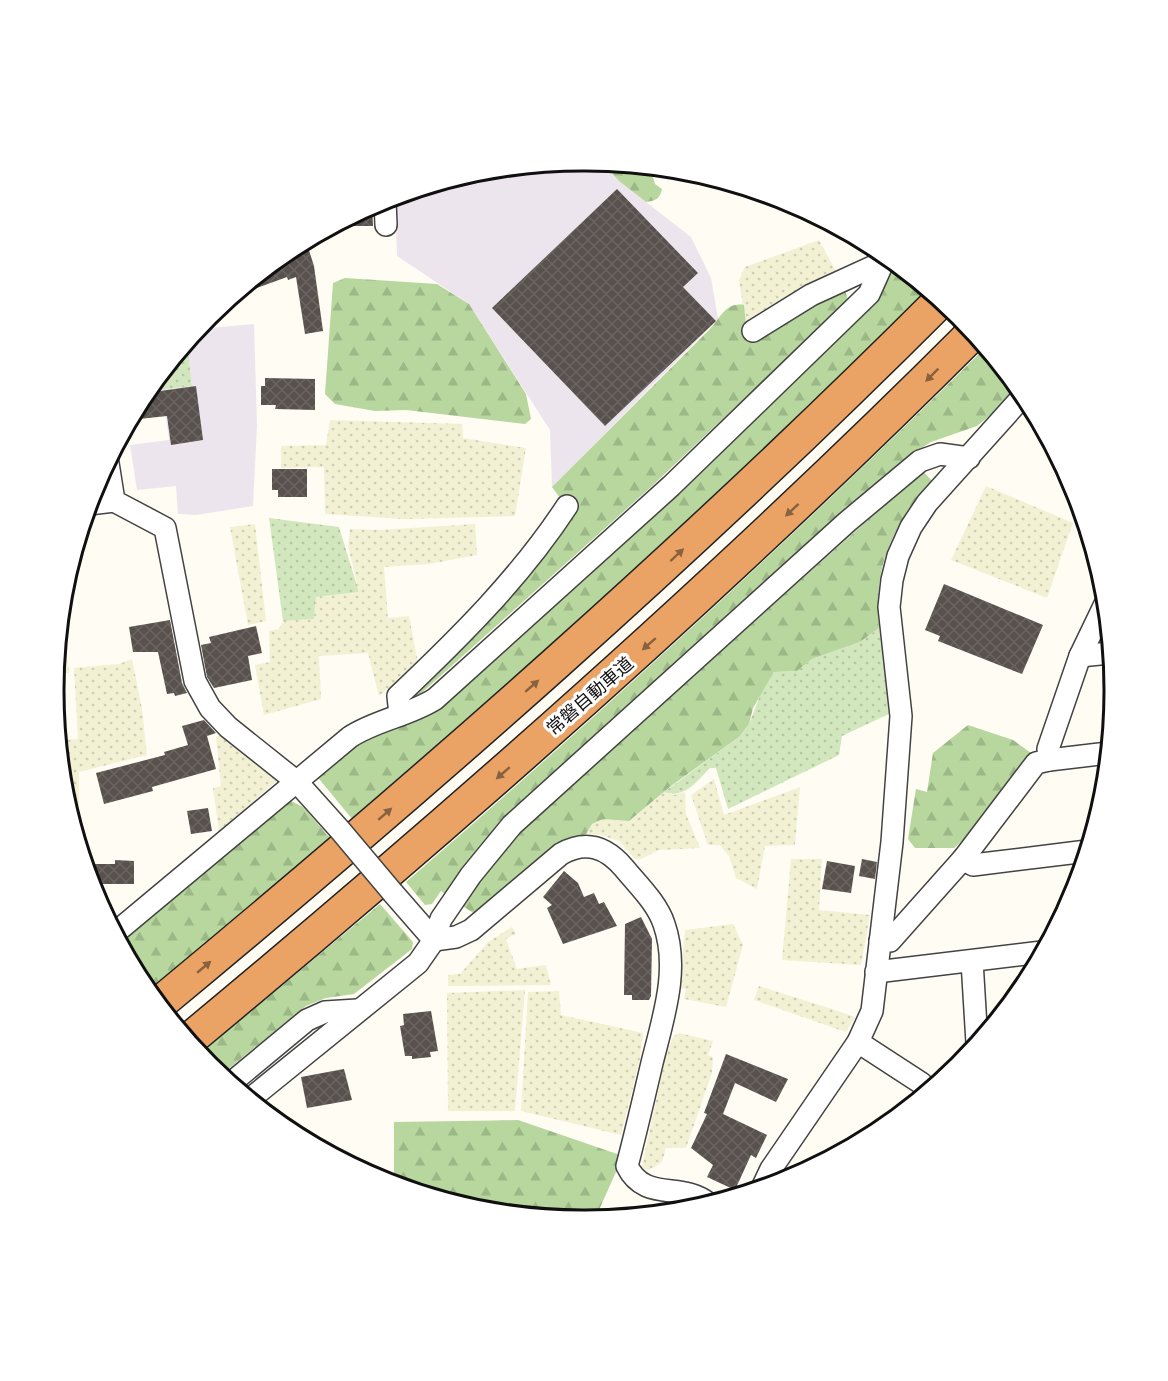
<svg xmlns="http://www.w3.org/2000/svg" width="1168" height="1381" font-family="'Crimson Pro','Noto Sans JP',serif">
<defs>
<pattern id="farmland-dots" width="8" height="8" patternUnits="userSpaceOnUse" patternTransform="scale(1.5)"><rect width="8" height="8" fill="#f3f1d4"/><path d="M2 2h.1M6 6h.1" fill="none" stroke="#cfceb5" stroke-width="1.8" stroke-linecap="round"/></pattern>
<pattern id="grass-dots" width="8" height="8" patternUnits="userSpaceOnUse" patternTransform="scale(1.5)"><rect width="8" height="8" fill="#d3e7be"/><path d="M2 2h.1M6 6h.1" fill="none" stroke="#b4c5a2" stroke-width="1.8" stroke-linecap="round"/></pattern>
<pattern id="forest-firs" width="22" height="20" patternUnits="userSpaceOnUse" patternTransform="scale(1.5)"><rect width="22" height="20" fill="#b7d79e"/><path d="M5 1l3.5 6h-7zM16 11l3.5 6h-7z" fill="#9cb887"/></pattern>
<pattern id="building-cross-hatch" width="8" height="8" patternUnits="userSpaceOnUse" patternTransform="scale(1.5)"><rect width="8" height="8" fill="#58514d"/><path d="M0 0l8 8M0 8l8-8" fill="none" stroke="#6b6562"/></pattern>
</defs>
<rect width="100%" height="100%" fill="#fefcf3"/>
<!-- industrial -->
<g fill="#ede5ed">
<polygon points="584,161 602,162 619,181 691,237 711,278 718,319 552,487 550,430 469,304 397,256 395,197 479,171 485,178 534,165"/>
<polygon points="254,324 257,426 253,506 196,515 178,514 176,486 137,490 130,445 169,440 162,389 192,386 187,343 198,329"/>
</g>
<!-- farmland -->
<g fill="url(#farmland-dots)">
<polygon points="819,240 837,273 746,326 739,280 745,267"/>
<polygon points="330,420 462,424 463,438 526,448 515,516 404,519 325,514 324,467 281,468 281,446 326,445"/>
<polygon points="986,486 1073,523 1047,598 951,560"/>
<polygon points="255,524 266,621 248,625 230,527"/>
<polygon points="475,524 477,555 429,564 384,567 388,618 409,616 418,663 379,696 368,653 319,656 321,699 264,715 255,665 270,662 269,631 279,629 283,621 314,619 316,597 359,592 348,546 350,529 379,530"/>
<polygon points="61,617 69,673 56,674"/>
<polygon points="132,659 142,709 147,755 79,772 79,835 77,835 64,794 59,740 78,739 74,668 119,664"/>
<polygon points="224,734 279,779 219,831 213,788 221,786 216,737"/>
<polygon points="714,779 724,815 800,787 795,845 765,846 757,889 736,878 729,856 720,845 708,845 691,795"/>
<polygon points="664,792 674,795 685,792 686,814 700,848 659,850 641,859 635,859 619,841 601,835 586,834 592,824 603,819 629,821"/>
<polygon points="791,859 822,859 819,910 870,915 861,965 782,960"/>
<polygon points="733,924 743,945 726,1007 684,999 686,989 680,988 685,930"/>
<polygon points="512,927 516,934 506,939 517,969 546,965 551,985 448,986 448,975 460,974 488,942"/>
<polygon points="759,986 832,1009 855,1017 846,1032 754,1000"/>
<polygon points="525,990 515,1111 448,1111 447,993"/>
<polygon points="559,991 561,1015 643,1033 640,1059 621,1135 521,1111 528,992"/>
<polygon points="679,1033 713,1041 708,1055 713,1057 712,1073 686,1148 666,1148 662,1162 649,1170 644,1169 642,1166 666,1055 673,1037"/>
</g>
<!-- grass -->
<g fill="url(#grass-dots)">
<polygon points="187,343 192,386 147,391"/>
<polygon points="269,518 339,527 359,592 316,597 314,619 283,621"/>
<path d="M879,628L889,681L891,713L842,736L839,755L728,809L716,768H710C696,782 685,799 664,792L739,737L749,724L761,693L774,672L797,671L812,659L860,642Z"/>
</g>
<!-- forest -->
<g fill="url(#forest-firs)">
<path d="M602,162L650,167L655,184L662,189C660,199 655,201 646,202L619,181Z"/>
<polygon points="893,262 929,291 667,542 353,820 315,774 379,727 406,725 421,717"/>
<polygon points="345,278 437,284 469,304 526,394 531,419 525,424 406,410 375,411 335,404 325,394 333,283"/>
<path d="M845,290L848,300L652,486L416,698L410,693L563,502L552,487L712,327C721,316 727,302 744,305L746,326Z"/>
<path d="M985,348L1017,387L998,409L977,426L931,442L917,451L447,896L441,891L432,904L425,905L406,882C605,710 798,533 985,348Z"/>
<path d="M923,471L932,481C891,529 874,563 879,628L860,642L812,659L797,671L774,672L753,708L749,724L739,737L671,786L629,821L603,819L592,824L586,834L564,842L478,916L461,905L495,860L526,825Z"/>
<polygon points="968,725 1013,740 1031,753 970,834 954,848 915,848 908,839 916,789 927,792 933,753"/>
<polygon points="291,801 303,807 331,839 149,992 119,939 281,805"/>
<polygon points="380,904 413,942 412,949 354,994 326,998 306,1006 221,1075 200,1054"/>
<polygon points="518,1120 623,1156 595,1219 480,1210 394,1184 394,1122"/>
</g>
<!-- building -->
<g fill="url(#building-cross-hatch)">
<polygon points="617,189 698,273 683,287 716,321 605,426 492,308"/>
<polygon points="372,206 373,226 333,226"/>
<polygon points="306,241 314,266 323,331 305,334 296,277 288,280 287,277 240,294 239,292 290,250"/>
<polygon points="265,378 315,379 315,410 275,409 276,405 261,405 261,386 265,386"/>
<polygon points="196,386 203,440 171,445 167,416 130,420 146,393"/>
<polygon points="272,469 307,469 307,497 278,497 278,490 272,490"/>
<polygon points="944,584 1043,625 1022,674 938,641 940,636 925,630"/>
<polygon points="170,620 182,683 187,693 175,696 174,693 167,694 158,652 133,652 129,627"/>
<polygon points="256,626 262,653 248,656 252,680 214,688 207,677 201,645 211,643 209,637"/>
<polygon points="204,720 216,733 207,736 216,769 152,787 153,791 104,804 96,773 165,755 164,752 188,745 182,726"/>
<polygon points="208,808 212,831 191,834 187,811"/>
<polygon points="862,859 877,862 875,879 859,876"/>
<polygon points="115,860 134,861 134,884 95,884 95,864 115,864"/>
<polygon points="827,861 855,866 851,893 822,889"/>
<polygon points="564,871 578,883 584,897 594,893 599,904 604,902 617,926 563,944 547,908 552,905 543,897"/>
<polygon points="641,917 652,939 651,996 649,1000 632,1000 632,995 624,995 625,924"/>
<polygon points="431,1011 438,1051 430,1052 431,1057 412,1059 412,1056 405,1056 400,1026 404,1025 403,1014"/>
<polygon points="726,1054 788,1079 776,1102 735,1083 723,1114 767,1135 756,1158 751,1155 735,1190 707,1177 713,1165 691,1148 707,1114 704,1113"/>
<polygon points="344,1069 352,1100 307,1108 301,1077"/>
</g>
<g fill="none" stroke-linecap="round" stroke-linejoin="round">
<!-- street casing -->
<g stroke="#434343" stroke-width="24">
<g id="street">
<polyline points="385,200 386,225"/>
<polyline points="753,331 811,295 883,262"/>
<polyline points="108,463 114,501 165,528 195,681 210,708 228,727 297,782 340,830"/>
<polyline points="89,504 114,501"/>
<polyline points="1080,656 1110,653"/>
<path d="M400,715L398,696C459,638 520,578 567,506"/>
<polyline points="1049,760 1108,753"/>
<polyline points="963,859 973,865 1087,851"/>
<path d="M393,893L434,940L456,937L471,930L561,854C586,840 606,847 624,868C638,885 657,903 664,924C680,970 663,1018 652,1063C644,1097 636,1132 627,1166C645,1203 682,1181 709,1204"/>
<path d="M115,933L350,737C376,720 408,716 435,699L671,486L869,294L886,256"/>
<polyline points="880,941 890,941 963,859 1036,763 1049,760 1048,749 1080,656 1105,604"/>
<polyline points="972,961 977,1043"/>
<polyline points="876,972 1042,952"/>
<polyline points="858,1042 921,1083 928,1091"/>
<polyline points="231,1083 307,1020 325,1012 357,1010"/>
<polyline points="250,1099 418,963 434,940 441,919 471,875 512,825 847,522 920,461 940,454 969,458"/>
<polyline points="762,1188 771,1169 858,1042 872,1011 892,842 901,716 889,607 892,580 898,556 911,527 927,503 1024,395"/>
</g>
</g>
<!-- highway casing -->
<g stroke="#212121" stroke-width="36">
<g id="highway">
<path d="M159,1004C429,780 692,549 940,301"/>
<path d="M189,1040C460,815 724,582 973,333"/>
</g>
</g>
<!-- street -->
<use href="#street" stroke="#fff" stroke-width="21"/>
<!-- highway -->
<use href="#highway" stroke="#eba365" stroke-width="33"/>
<!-- street-bridge casing -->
<g stroke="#434343" stroke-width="24" stroke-linecap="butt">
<polyline id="street-bridge" points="340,830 393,893"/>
</g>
<!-- street-bridge -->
<use href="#street-bridge" stroke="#fff" stroke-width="21"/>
</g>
<!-- one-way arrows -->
<defs><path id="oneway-solid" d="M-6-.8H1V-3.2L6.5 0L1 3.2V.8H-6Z" transform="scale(1.5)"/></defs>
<g fill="#88613f">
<use href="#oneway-solid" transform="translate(932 375) rotate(135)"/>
<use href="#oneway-solid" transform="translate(792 510) rotate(137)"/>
<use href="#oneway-solid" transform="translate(677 555) rotate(-43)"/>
<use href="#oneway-solid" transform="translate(649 644) rotate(139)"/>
<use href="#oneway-solid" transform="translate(532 686) rotate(-41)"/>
<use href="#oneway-solid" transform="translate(503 773) rotate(139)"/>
<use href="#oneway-solid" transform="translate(385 814) rotate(-41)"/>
<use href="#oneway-solid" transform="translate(204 967) rotate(-40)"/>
</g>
<g text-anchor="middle" stroke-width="6" stroke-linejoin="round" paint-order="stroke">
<!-- street labels -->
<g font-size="18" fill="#101010" stroke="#fff">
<text transform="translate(590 696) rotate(-41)" y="6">常磐自動車道</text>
</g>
</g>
<!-- crop -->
<path d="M0 0H1168V1381H0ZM583 171H585A519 519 0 0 1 1104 690V691A519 519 0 0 1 585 1210H583A519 519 0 0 1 64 691V690A519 519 0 0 1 583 171Z" fill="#fff" fill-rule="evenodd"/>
<path fill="none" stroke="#101010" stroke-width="3" d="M583 171H585A519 519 0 0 1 1104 690V691A519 519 0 0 1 585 1210H583A519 519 0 0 1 64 691V690A519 519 0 0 1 583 171Z"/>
</svg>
